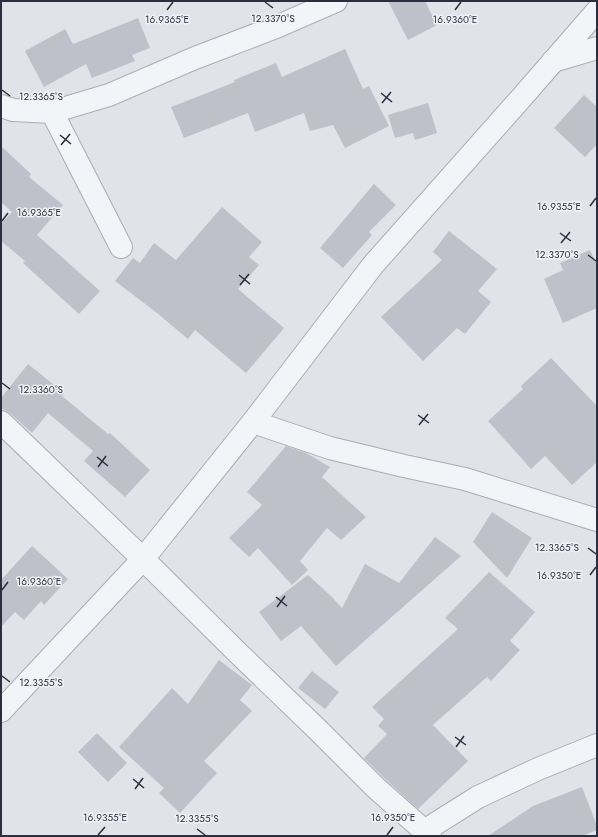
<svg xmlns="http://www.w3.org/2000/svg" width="598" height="837" font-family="Jost,sans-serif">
<rect width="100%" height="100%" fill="#e1e3e8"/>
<!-- building -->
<g fill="#bfc1ca">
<polygon points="388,1 425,1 437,25 408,40"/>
<polygon points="138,18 150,48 132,55 135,61 92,78 86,64 44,87 25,51 65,29 73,44"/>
<polygon points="345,49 363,89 369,86 389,126 345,148 333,125 310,131 304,113 255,132 248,113 184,138 171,107 235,82 234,80 276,63 282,77"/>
<polygon points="584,95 597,107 597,144 585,157 554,128"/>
<polygon points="428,103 437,133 415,140 413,133 395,138 388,115"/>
<polygon points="1,146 31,174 29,177 63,205 37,235 100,291 79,314 23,263 25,261 1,241 1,224 12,212 1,202"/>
<polygon points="374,184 396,205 369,232 372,235 343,268 320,248"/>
<polygon points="222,207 262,242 249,257 259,265 238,289 284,328 246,373 195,330 188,339 157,313 115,281 133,258 140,263 154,243 176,260"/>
<polygon points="449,231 497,269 478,291 491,302 465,334 457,328 423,361 381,317 442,260 433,252"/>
<polygon points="590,250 597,265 597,308 563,323 544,279 563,270 560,263"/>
<polygon points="551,358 597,406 597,462 572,485 545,456 531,469 488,421 523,389 521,386"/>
<polygon points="28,364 64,393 62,396 108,434 110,433 150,470 125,497 84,461 93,451 48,413 32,433 10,413 1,408 1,398"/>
<polygon points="286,446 306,453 330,467 322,477 366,517 341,540 327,528 300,561 308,570 292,585 258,548 249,557 229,538 262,505 247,492"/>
<polygon points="492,512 532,538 507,578 473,542"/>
<polygon points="435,537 461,556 336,666 301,626 281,641 259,612 308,575 332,597 342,608 365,564 399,583"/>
<polygon points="32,546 68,579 44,605 41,601 24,620 15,612 1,627 1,580"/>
<polygon points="489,572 535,612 510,641 520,650 491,681 487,677 433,725 468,761 418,809 385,779 364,758 387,734 378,726 384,719 372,707 458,629 445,618"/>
<polygon points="219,660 252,685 240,700 252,711 204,761 217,773 180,813 159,793 164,788 119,747 172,688 188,704"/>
<polygon points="312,671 339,692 325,709 298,688"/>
<polygon points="97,733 127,763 108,782 78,752"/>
<polygon points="582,787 597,826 597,830 582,836 488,836 533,806"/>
</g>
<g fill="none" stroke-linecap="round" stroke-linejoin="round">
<!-- minor casing -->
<g stroke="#aaadb5" stroke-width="24">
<g id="minor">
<polyline points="553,61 597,48"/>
<polyline points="1,106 13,110 52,112 109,95 195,58 276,27 336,1"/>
<polyline points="52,112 121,247"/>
<polyline points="1,422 143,559 238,653 318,730 376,788 430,836"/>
<polyline points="253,422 330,448 404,466 465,479 597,520"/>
<polyline points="1,711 143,559 253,422 373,265 523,96 597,11"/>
<polyline points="424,831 478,797 538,769 597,745"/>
</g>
</g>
<!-- minor -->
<use href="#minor" stroke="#f3f4f7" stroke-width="22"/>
</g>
<!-- ticks -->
<path fill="none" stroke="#2b2e3e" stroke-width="1.5" d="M265,2L273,8M167,10L173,2M455,10L461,2M2,90L10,96M381,93L392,102M382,103L391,92M60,135L71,144M61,145L70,134M590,206L596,198M2,221L8,213M560,233L571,241M561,243L570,232M588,255L596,261M239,275L250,284M240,285L249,274M2,383L10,389M418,415L429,423M419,425L428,414M97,457L108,466M98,467L106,456M588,548L596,554M590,575L596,567M2,590L8,582M276,597L287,606M277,607L285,596M2,676L10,682M455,737L466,745M456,747L464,736M133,779L144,788M135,789L143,778M197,829L205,835M98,835L105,827M387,835L393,827"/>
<g font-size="10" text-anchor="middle" fill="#2b2e3e" stroke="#f1f2f6" stroke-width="3" stroke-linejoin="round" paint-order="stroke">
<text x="273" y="22">12.3370°S</text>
<text x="167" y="23">16.9365°E</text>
<text x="455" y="23">16.9360°E</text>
<text x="41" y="100">12.3365°S</text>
<text x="559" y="210">16.9355°E</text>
<text x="39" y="216">16.9365°E</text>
<text x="557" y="258">12.3370°S</text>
<text x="41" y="393">12.3360°S</text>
<text x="557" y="551">12.3365°S</text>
<text x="559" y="579">16.9350°E</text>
<text x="39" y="585">16.9360°E</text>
<text x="41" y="686">12.3355°S</text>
<text x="105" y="821">16.9355°E</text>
<text x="393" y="821">16.9350°E</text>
<text x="197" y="822">12.3355°S</text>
</g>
<!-- border -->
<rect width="598" height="837" fill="none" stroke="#2b2e3e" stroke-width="4"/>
</svg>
